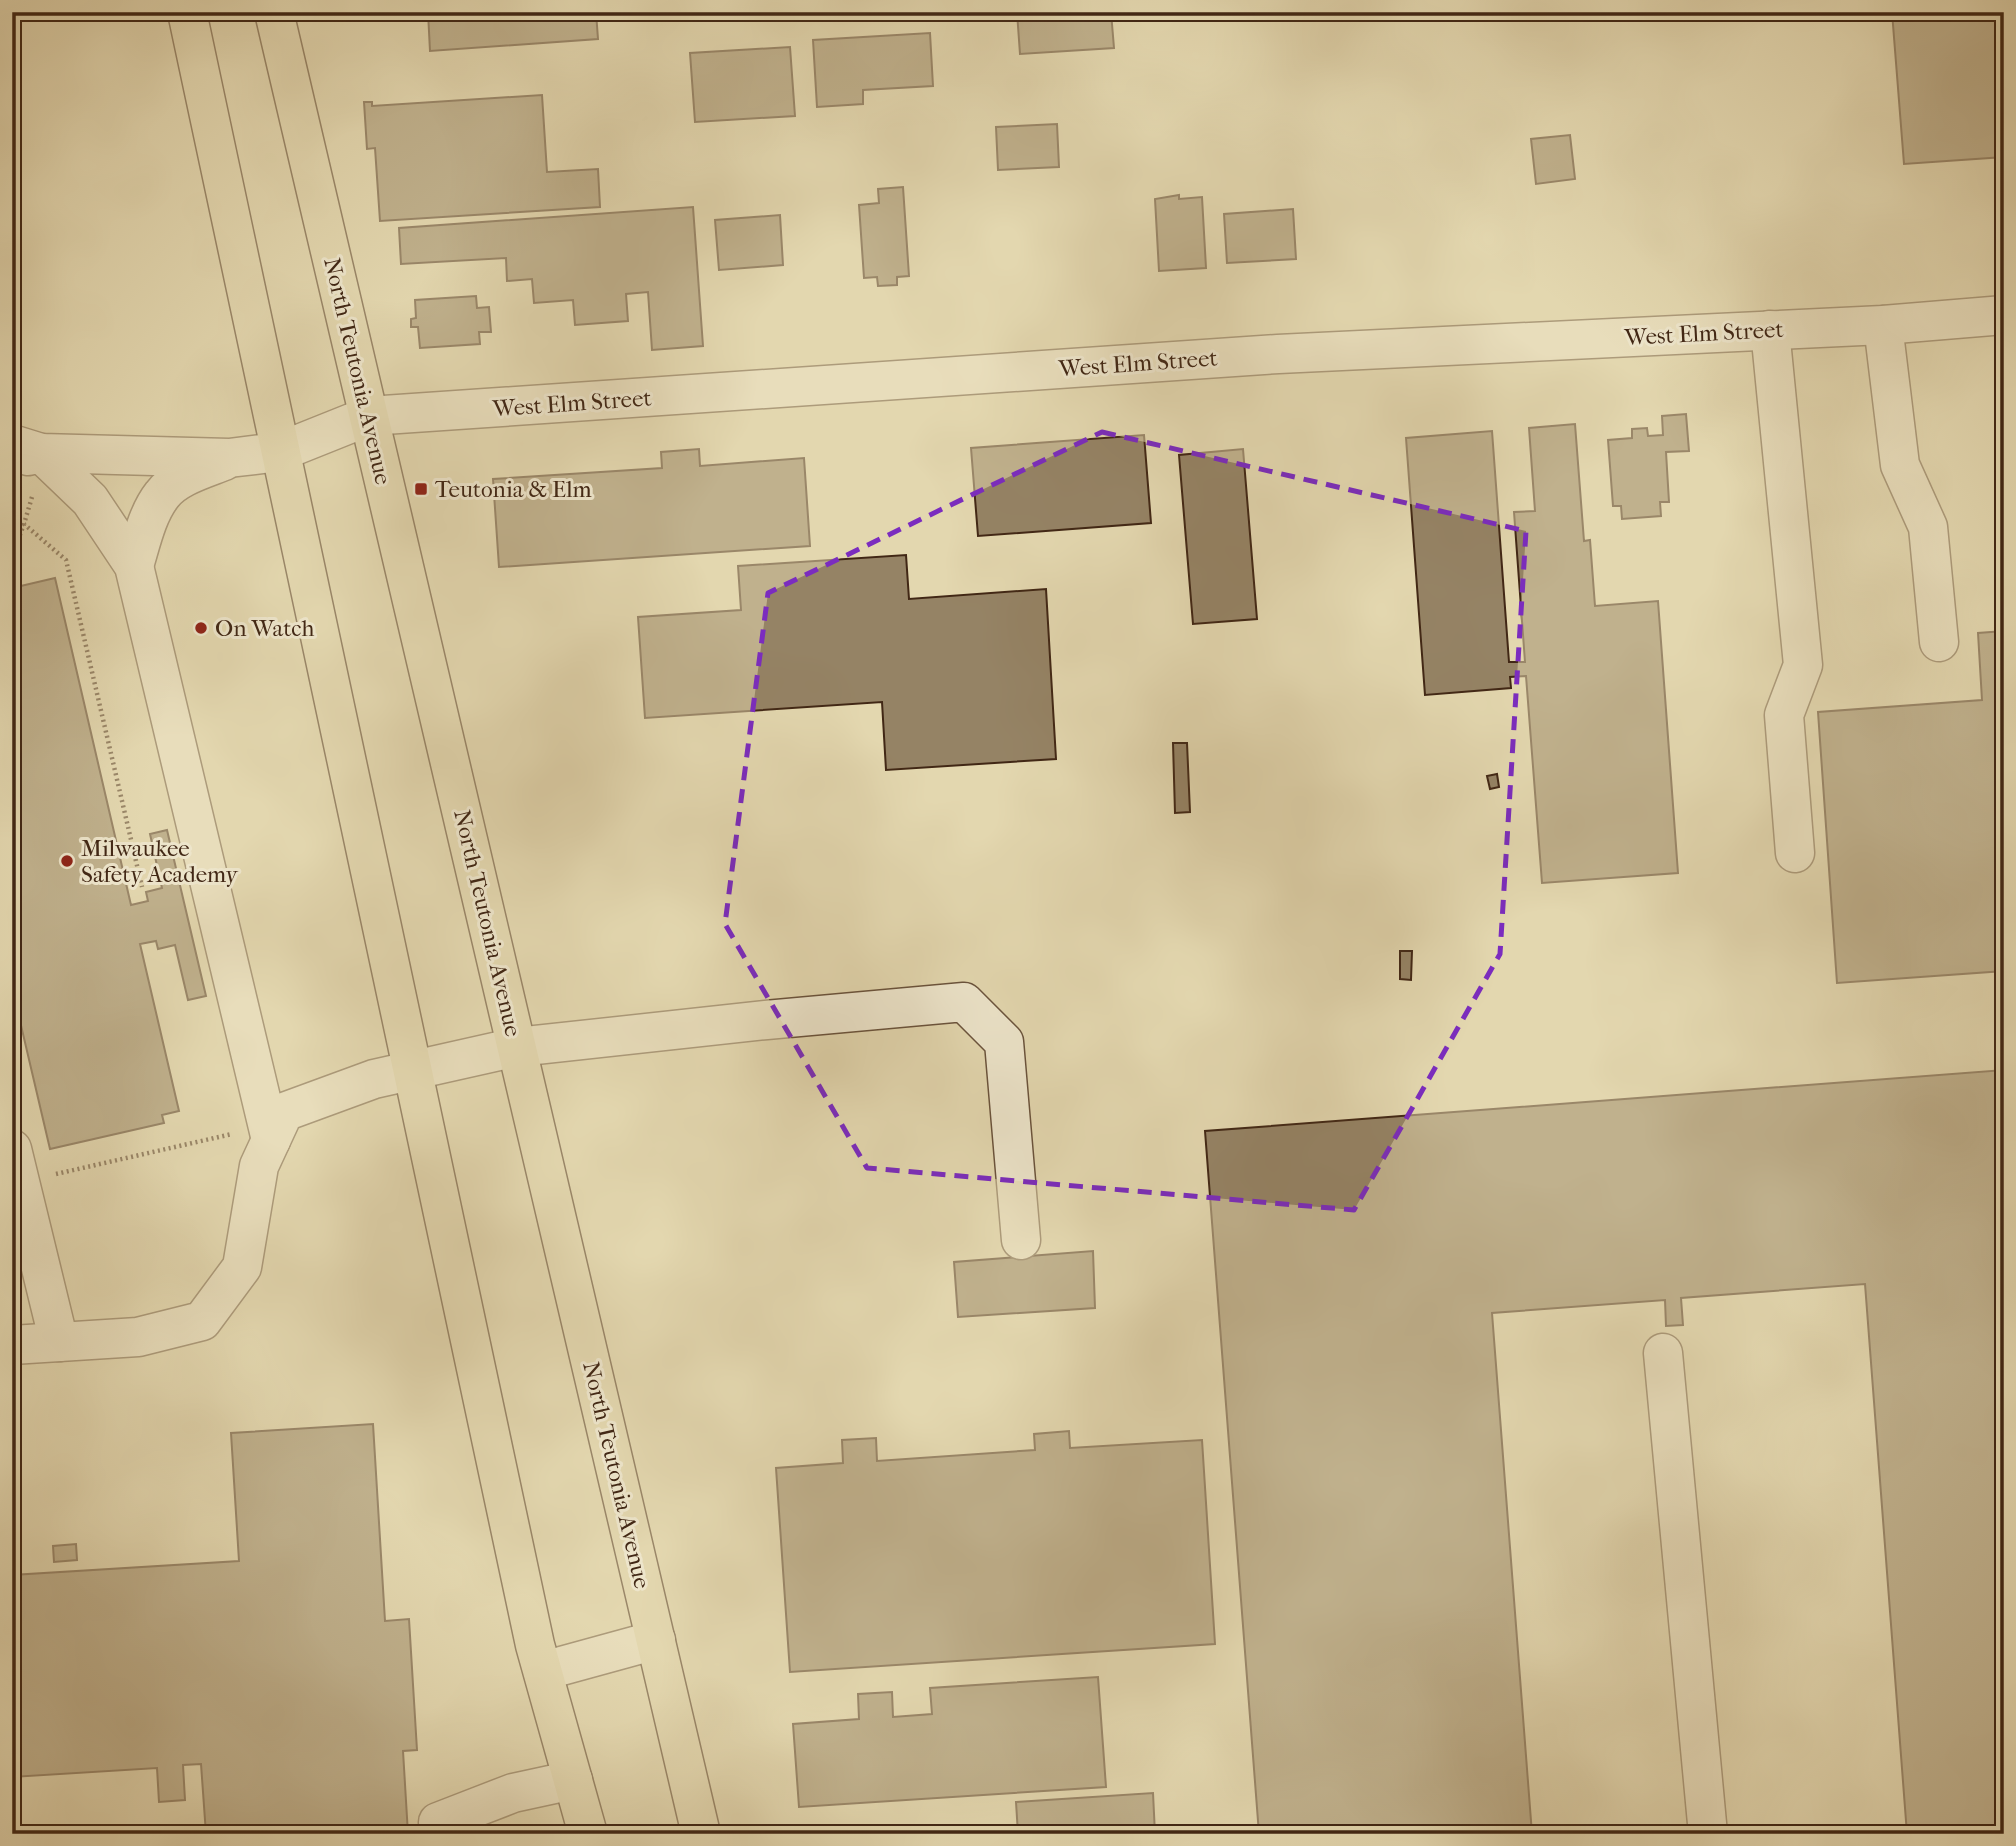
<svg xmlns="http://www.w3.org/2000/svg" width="2016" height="1846" font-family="'IM FELL French Canon',serif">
<rect width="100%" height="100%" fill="#e3d7af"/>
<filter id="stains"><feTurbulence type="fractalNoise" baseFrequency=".00286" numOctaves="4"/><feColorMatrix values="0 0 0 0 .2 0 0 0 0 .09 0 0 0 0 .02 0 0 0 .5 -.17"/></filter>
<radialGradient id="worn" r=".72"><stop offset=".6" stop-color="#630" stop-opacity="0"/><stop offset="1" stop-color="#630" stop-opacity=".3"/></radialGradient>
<!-- building -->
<g fill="#958365" stroke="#412715" stroke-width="2">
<polygon points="428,12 596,12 598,39 430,51"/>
<polygon points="1017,12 1111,12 1114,48 1020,54"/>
<polygon points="1892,12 1997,12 2004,104 2004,157 1904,164"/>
<polygon points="930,33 933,86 863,90 863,104 817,107 813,40"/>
<polygon points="790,47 795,116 695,122 690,53"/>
<polygon points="542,95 547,172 598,169 600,207 380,221 375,148 367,149 364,102 372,102 372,106"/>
<polygon points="1057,124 1059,167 998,170 996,127"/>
<polygon points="1570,135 1575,179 1536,184 1531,139"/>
<polygon points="903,187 909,276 897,277 897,285 878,286 877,277 864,278 859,205 879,203 878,189"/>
<polygon points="1179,195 1179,199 1202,197 1206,268 1159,271 1155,199"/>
<polygon points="693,207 703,346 652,350 648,292 626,294 628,321 575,325 573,300 534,303 532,279 507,281 506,258 401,264 399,228"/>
<polygon points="1293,209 1296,259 1227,263 1224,214"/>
<polygon points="780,215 783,265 719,270 715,220"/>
<polygon points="476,296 477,308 489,307 491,332 479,332 480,344 420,348 418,327 411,327 411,319 416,318 415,300"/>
<polygon points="1686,414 1689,451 1666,452 1669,502 1660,502 1661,516 1622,519 1621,506 1613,506 1608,440 1632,438 1632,429 1647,428 1648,436 1663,435 1662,416"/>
<polygon points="1575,424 1584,541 1590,540 1595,606 1658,601 1678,873 1542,883 1526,676 1510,677 1511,688 1425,695 1406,438 1492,431 1509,662 1525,662 1514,512 1535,511 1529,428"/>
<polygon points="1144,435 1151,523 978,536 971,448"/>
<polygon points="699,449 700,466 804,458 810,546 499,567 493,479 662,468 661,452"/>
<polygon points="1243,449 1257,619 1193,624 1179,455"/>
<polygon points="906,555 909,599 1046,589 1056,759 886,770 882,702 645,718 638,617 741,610 738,566"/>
<polygon points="55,578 131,905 148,901 146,892 162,888 150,834 167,830 206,996 188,1000 175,945 158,949 156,941 140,944 179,1111 162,1115 164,1123 50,1149 12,987 12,588"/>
<polygon points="2004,631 2004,971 1837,983 1818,712 1982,700 1978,633"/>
<polygon points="1173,743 1187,743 1190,812 1175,813"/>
<polygon points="1497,774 1499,787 1490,789 1487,776"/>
<polygon points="1400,951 1412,951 1411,980 1400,979"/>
<polygon points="2004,1070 2004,1834 1907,1834 1865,1284 1681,1298 1683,1325 1666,1326 1665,1300 1492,1313 1532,1834 1259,1834 1205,1131"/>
<polygon points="1093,1251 1095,1308 958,1317 954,1262"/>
<polygon points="373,1424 385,1621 409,1619 417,1750 403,1751 408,1834 206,1834 201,1764 183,1765 185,1800 159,1802 157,1768 12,1777 12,1575 239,1561 231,1433"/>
<polygon points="1069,1431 1070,1448 1202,1440 1215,1644 790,1672 776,1468 843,1463 842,1440 876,1438 877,1461 1035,1450 1034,1434"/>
<polygon points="76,1544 77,1560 54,1562 53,1546"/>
<polygon points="1098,1677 1106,1787 799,1807 793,1724 859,1719 858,1694 892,1692 893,1717 932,1714 930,1688"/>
<polygon points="1153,1793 1155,1834 1018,1834 1016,1802"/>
</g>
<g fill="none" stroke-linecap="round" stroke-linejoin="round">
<!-- minor casing -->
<g stroke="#6a533c" stroke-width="41">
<g id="minor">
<polyline points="1883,325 1900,465 1928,527 1939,642"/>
<polyline points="1770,330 1803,665 1784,715 1795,853"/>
<polyline points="12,444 41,453 229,458 279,452 369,416 1278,354 1883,325 2004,315"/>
<polyline points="28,456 41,453 90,500 134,566 271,1140"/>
<path d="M134,566C141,543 147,514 162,495C175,477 204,469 224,461"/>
<polyline points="12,1149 59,1342"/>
<polyline points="12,1345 138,1337 202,1321 242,1267 259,1166 284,1112 374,1079 517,1047 766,1020 964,1002 1004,1042 1021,1240"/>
<polyline points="1663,1353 1708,1834"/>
<polyline points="543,1671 656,1640"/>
<polyline points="439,1834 438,1822 513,1793 573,1780"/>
</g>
</g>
<!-- major casing -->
<g stroke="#412715" stroke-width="41">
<g id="major">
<polyline points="187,12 535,1645 588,1834"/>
<polyline points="274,12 701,1834"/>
</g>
</g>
<!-- path -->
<g stroke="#412715" stroke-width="4.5" stroke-dasharray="2 3.5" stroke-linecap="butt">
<polyline points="32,497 24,524 66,560 142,887"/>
<polyline points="12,556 24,524"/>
<polyline points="12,565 16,583"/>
<polyline points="56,1174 232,1134"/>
</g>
<!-- minor -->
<use href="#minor" stroke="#ede5cb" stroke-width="38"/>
<!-- major -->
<use href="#major" stroke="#e3d7af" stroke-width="38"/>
</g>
<!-- marked area -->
<path d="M0 0H2016V1846H0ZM1102,432L1526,531L1500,954L1354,1210L867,1168L725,924L768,593Z" fill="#e3d7af" fill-opacity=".55" fill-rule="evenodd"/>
<path fill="none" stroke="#7b2cbf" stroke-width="5" stroke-dasharray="14 9" stroke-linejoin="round" d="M1102,432L1526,531L1500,954L1354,1210L867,1168L725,924L768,593Z"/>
<!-- markers -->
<g fill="#8f2418" stroke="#ede5cb" stroke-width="2.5">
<rect x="414" y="482" width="14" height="14" rx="3.5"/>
<circle cx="201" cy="628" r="7"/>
<circle cx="67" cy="861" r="7"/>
</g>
<g text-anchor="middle" stroke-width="6" stroke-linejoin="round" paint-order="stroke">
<!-- street labels -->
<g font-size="23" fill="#412715" stroke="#ede5cb">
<text transform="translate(1704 333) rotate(-3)" y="8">West Elm Street</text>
<text transform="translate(1138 363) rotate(-4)" y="8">West Elm Street</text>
<text transform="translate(358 371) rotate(77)" y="8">North Teutonia Avenue</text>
<text transform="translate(572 403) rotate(-4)" y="8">West Elm Street</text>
<text transform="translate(488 923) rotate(77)" y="8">North Teutonia Avenue</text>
<text transform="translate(617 1475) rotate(77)" y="8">North Teutonia Avenue</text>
</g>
<!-- poi labels -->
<g font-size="23" fill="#412715" stroke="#ede5cb" text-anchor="start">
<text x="435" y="497">Teutonia &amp; Elm</text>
<text x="215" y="636">On Watch</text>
<text x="81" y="856">Milwaukee<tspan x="81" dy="26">Safety Academy</tspan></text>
</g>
</g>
<!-- margin -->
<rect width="2016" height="1846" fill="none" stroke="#e3d7af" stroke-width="42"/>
<rect x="14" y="14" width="1988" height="1818" fill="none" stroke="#412715" stroke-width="3.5"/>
<rect x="21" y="21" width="1974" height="1804" fill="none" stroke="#412715" stroke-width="2"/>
<rect width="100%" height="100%" filter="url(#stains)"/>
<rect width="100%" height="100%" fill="url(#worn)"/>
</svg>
